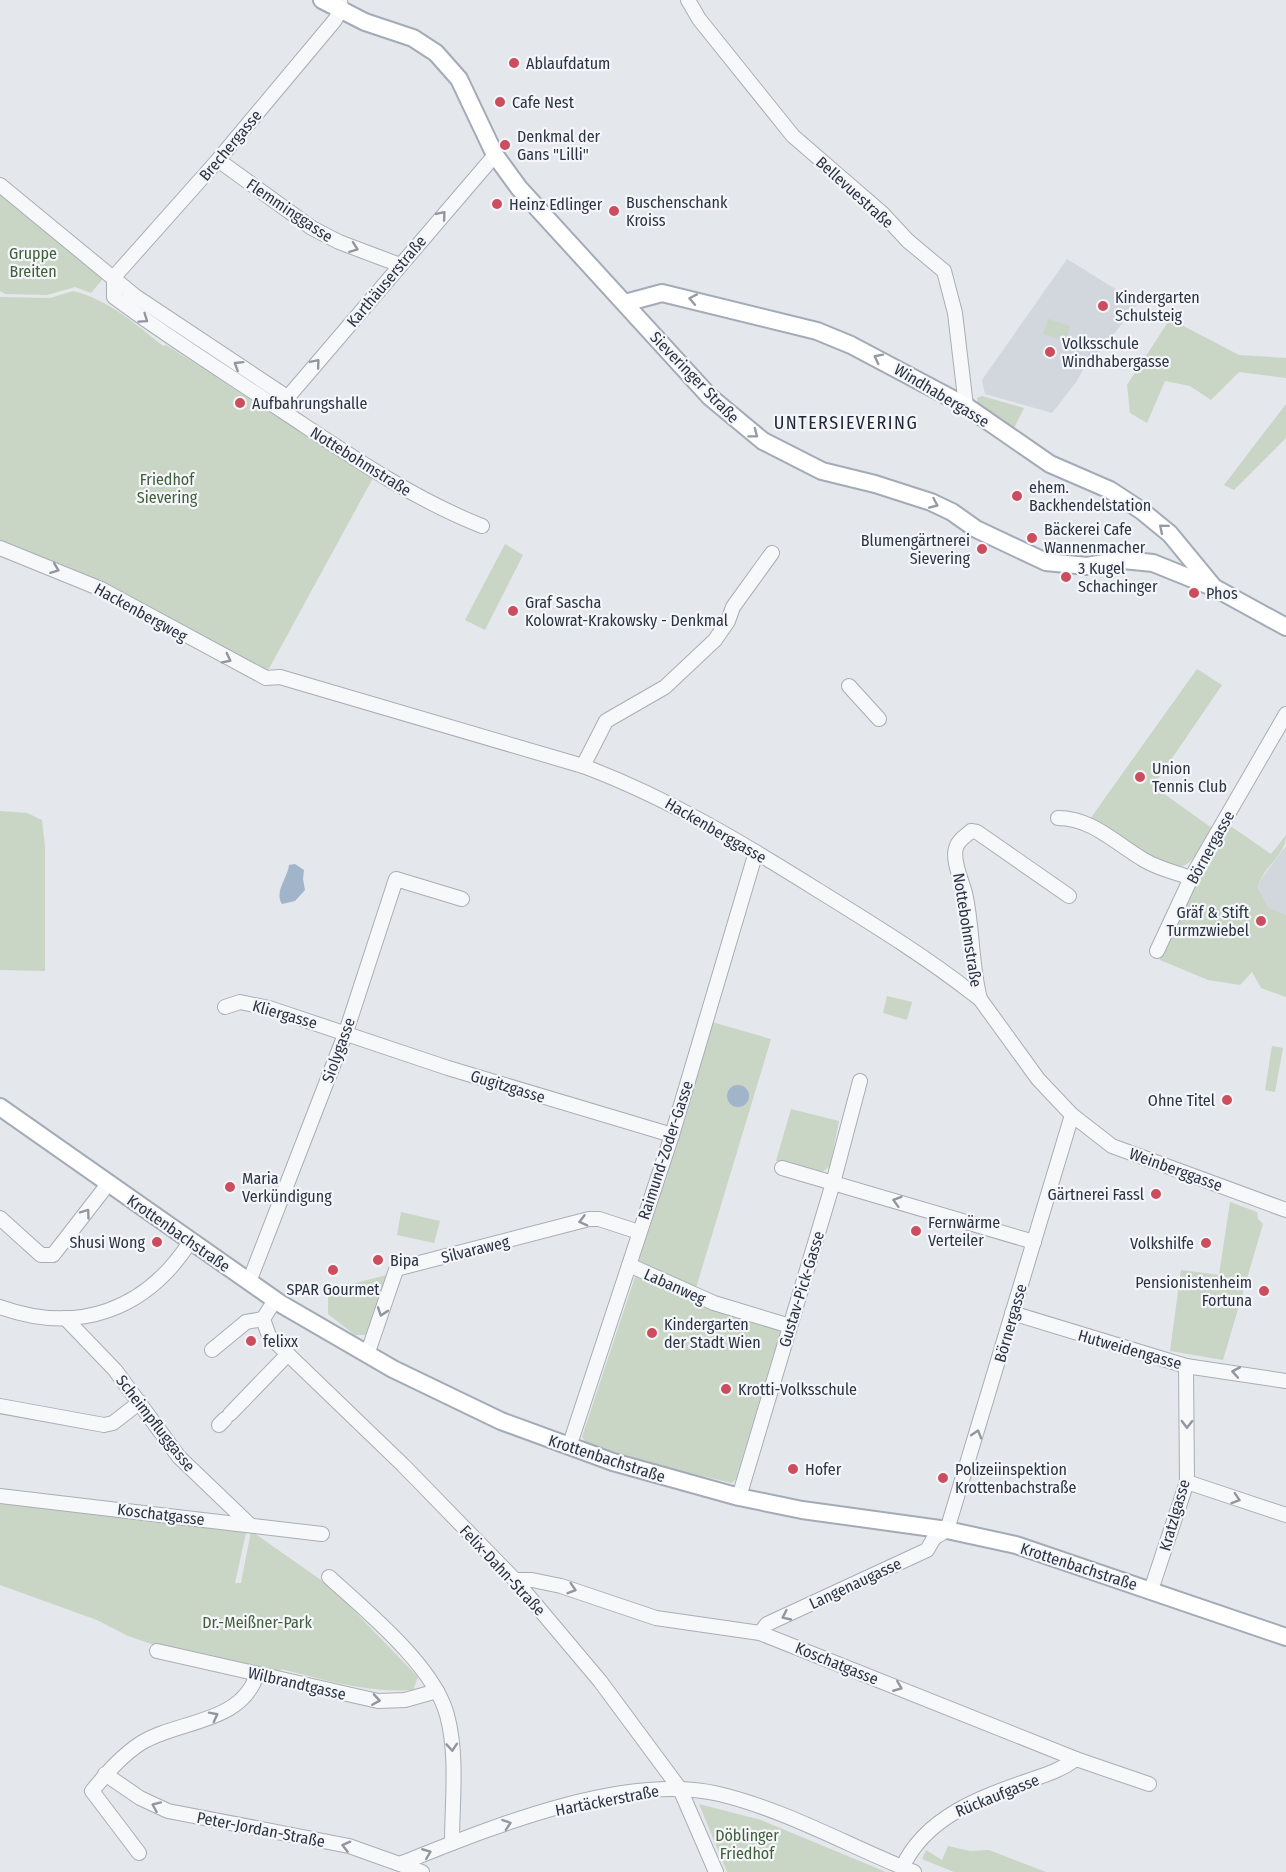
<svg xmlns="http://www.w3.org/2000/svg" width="1286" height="1872" font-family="'Fira Sans Condensed',sans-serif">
<rect width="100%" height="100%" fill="#e4e7eb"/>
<!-- built -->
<g fill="#d2d6dd">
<polygon points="1067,259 1138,303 1092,362 1087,362 1077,381 1052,413 985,394 982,380"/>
<polygon points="1286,846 1286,915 1268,907 1258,888 1261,879"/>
</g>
<!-- green -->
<g fill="#c9d5c5">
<polygon points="0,189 106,275 91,293 75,287 47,295 5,294 0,291"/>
<path d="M73,291C109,300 137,325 163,346L166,345L373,478L266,674L0,545V297L50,298Z"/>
<polygon points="1048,319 1070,326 1066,341 1043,334"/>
<polygon points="1170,319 1239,355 1286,358 1286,378 1239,372 1211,400 1190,386 1165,381 1147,423 1130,413 1127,385"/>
<polygon points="982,396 1024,408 1014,428 978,403 977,398"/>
<polygon points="1286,404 1286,438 1234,490 1224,485"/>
<polygon points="505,544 523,555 485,630 465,620"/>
<path d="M1197,669L1222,685L1153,786L1212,828C1200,849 1194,869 1168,869L1090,819Z"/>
<polygon points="0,811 27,813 42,820 45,847 45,971 0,970"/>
<path d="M1229,825L1271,854L1286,835C1286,857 1261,867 1258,888L1268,907L1286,915V997L1261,988L1252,972L1240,985L1208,980L1160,960L1193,890Z"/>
<polygon points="887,996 912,1002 907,1020 883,1013"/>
<polygon points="712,1022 771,1039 696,1288 637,1260"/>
<polygon points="1272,1046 1283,1048 1275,1092 1265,1090"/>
<polygon points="791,1109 839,1121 830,1166 820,1174 776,1161"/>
<polygon points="1230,1202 1257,1212 1258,1219 1263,1224 1223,1360 1170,1351 1181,1270 1219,1275"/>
<polygon points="401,1212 440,1221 434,1243 397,1235"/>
<polygon points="636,1274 715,1310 778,1330 780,1333 736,1479 732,1483 668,1468 586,1443 582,1437"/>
<polygon points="387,1275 366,1335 355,1335 328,1314 328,1292 332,1289"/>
<path d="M0,1499L247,1528L235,1583H241L251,1531L331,1587L418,1677L413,1690C367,1693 325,1680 281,1669L279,1674L160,1647L128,1636L97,1620L0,1585Z"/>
<polygon points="699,1804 761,1820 886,1872 727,1872"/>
<polygon points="948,1846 970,1851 989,1850 1046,1872 954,1872 922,1859 926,1850 942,1860"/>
</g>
<!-- water -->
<g fill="#a0b4ca">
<path d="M295,864L304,870L303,879L305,890L295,901L282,904C274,892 288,877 289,865Z"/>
<circle cx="738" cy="1096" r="11"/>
</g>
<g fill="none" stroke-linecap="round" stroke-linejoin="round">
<!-- minor casing -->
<g stroke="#a9aeb6" stroke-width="16">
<g id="minor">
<polyline points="688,0 699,19 793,136 882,213 908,241 944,271 955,313 966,406"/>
<polyline points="218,160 312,228 339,242 400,265"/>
<polyline points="0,185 135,296 287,397"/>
<path d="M114,277V297C169,338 227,374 284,412C348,454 411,498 482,526"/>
<polyline points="114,277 218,160 335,20 341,9 340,0"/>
<polyline points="282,404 495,155"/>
<path d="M0,548L101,589L266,678L280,677L583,766C666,797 741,842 816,889C869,922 922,954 972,993L980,999L1038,1079L1072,1115L1112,1146L1286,1210"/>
<polyline points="849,686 879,719"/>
<polyline points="583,766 606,721 665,687 715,640 728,621 733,607 772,553"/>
<path d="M1058,818C1092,818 1115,843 1144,860C1159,869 1175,872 1191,878"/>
<polyline points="1157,951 1191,878 1286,714"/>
<path d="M980,999C971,965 973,928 965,893C962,881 952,861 956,848C958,840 966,836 971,831L977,832L1069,896"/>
<polyline points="225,1007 240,1002 269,1008 448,1068 672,1135"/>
<polyline points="782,1168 1034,1242"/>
<polyline points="0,1218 41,1255 53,1255 108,1184"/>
<polyline points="629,1265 714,1303 790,1326"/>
<polyline points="249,1282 346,1032 396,879 462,899"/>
<polyline points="275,1300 263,1319 269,1336 403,1465 515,1580 600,1681 680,1789 716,1872"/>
<path d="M0,1307C78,1335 146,1310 190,1242"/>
<polyline points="1012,1313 1186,1366 1286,1381"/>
<polyline points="65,1318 115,1370 179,1457 250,1525"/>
<polyline points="212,1350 246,1322 263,1319"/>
<polyline points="367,1355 396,1270 400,1268 589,1219 599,1219 639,1232"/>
<polyline points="0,1406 104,1425 113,1423 140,1402"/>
<polyline points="230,1414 288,1354"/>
<polyline points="219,1425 225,1419"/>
<polyline points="569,1447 672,1135 756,852"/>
<polyline points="1187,1482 1286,1515"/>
<polyline points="0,1496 322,1534"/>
<polyline points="739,1497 833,1183 860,1081"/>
<path d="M329,1577C366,1611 434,1666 447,1715C458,1756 452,1802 452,1843"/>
<polyline points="515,1580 532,1580 561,1586 656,1618 760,1633 1076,1759 1149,1784"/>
<polyline points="1151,1590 1187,1482 1186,1366"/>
<polyline points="760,1633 767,1624 927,1550 934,1538 947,1530 1072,1115"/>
<polyline points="157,1651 378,1701 405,1700 437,1691"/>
<polyline points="105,1774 140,1798 168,1811 349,1846 422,1872"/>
<path d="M139,1853L92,1791C107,1773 121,1756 141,1743C178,1720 242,1724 257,1674"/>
<path d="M402,1863C490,1828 624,1772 719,1794C786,1810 849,1846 914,1872"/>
<path d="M902,1868C925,1817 981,1797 1030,1780C1048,1774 1061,1770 1076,1759"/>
</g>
</g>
<!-- major casing -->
<g stroke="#a3abb7" stroke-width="20">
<g id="major">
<polyline points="322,0 365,22 413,38 436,53 459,79 495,155 519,188 710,397 763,441 822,471 875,484 931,502 952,512 976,529 1046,562 1087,566 1123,560 1153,563 1215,588 1286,627"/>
<polyline points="625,303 662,293 817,331 851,345 966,406 1050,464 1110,490 1142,511 1170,534 1212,585"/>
<polyline points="0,1107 281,1304 393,1369 501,1421 613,1462 739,1497 802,1510 947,1530 1016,1545 1286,1637"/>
</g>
</g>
<!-- minor -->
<use href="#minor" stroke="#f7f8fa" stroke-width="14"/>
<!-- major -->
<use href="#major" stroke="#fff" stroke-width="16"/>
</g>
<!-- one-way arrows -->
<defs><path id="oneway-chevron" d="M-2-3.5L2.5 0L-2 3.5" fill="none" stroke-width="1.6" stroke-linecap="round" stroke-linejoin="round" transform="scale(1.5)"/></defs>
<g stroke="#92969f">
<use href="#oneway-chevron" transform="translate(442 215) rotate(-50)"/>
<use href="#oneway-chevron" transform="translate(354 248) rotate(20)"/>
<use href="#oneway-chevron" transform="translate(144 319) rotate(35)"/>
<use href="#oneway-chevron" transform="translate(316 363) rotate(-50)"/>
<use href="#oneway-chevron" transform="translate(238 365) rotate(-148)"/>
<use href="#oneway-chevron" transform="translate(55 569) rotate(21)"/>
<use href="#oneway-chevron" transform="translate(227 659) rotate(27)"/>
<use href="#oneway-chevron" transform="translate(897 1201) rotate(-164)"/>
<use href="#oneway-chevron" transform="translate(86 1213) rotate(-54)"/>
<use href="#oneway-chevron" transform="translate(583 1221) rotate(165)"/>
<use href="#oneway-chevron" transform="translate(382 1312) rotate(109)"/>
<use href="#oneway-chevron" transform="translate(1236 1372) rotate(-170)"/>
<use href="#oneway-chevron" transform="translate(1187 1424) rotate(91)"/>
<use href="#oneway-chevron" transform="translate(977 1434) rotate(-73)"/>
<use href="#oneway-chevron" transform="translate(1236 1499) rotate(18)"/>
<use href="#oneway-chevron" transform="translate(572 1589) rotate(17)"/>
<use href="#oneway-chevron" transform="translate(786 1616) rotate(155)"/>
<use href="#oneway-chevron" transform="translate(898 1687) rotate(22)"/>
<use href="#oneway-chevron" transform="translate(376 1700) rotate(9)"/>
<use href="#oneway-chevron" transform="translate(214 1716) rotate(-27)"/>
<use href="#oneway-chevron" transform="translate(452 1747) rotate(86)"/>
<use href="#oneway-chevron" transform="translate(156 1806) rotate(-156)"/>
<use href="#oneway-chevron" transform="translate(507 1824) rotate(-19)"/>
<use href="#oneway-chevron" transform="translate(346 1846) rotate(-166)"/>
<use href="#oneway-chevron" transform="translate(427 1853) rotate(-22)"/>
</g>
<g stroke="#969aa2">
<use href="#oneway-chevron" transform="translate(693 299) rotate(-169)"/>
<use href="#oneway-chevron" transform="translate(878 358) rotate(-153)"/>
<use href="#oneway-chevron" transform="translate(754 434) rotate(37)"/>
<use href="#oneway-chevron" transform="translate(934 504) rotate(24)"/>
<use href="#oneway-chevron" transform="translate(1163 528) rotate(-140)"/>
</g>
<!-- markers -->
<g fill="#cc4e5e" stroke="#f4f6f9" stroke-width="2">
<circle cx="514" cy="63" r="6"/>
<circle cx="500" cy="102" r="6"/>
<circle cx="505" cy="145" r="6"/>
<circle cx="497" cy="204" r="6"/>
<circle cx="614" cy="211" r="6"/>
<circle cx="1103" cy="306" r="6"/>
<circle cx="1050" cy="352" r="6"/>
<circle cx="240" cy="403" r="6"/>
<circle cx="1017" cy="496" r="6"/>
<circle cx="1032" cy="538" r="6"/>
<circle cx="982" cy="549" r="6"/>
<circle cx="1066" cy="577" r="6"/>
<circle cx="1194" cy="593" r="6"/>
<circle cx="513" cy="611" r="6"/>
<circle cx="1140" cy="777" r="6"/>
<circle cx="1261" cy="921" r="6"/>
<circle cx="1227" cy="1100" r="6"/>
<circle cx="230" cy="1187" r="6"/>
<circle cx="1156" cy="1194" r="6"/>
<circle cx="916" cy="1231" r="6"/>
<circle cx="157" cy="1242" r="6"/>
<circle cx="1206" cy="1243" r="6"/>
<circle cx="378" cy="1260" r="6"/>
<circle cx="333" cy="1270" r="6"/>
<circle cx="1264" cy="1291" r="6"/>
<circle cx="652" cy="1333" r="6"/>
<circle cx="251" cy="1341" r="6"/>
<circle cx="726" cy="1389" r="6"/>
<circle cx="793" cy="1469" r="6"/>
<circle cx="943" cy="1478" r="6"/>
</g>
<g text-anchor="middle" stroke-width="4.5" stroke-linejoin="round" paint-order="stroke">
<!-- poi labels -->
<g font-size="16" fill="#2c3444" stroke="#f4f6f9" text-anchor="start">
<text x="526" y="69">Ablaufdatum</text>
<text x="512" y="108">Cafe Nest</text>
<text x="517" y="142">Denkmal der<tspan x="517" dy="18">Gans "Lilli"</tspan></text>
<text x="626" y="208">Buschenschank<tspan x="626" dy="18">Kroiss</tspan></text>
<text x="509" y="210">Heinz Edlinger</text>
<text x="1115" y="303">Kindergarten<tspan x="1115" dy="18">Schulsteig</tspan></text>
<text x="1062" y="349">Volksschule<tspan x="1062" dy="18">Windhabergasse</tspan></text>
<text x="252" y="409">Aufbahrungshalle</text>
<text x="1029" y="493">ehem.<tspan x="1029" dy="18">Backhendelstation</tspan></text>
<text x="1044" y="535">Bäckerei Cafe<tspan x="1044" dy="18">Wannenmacher</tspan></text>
<text x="970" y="546" text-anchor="end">Blumengärtnerei<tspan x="970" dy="18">Sievering</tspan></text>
<text x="1078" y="574">3 Kugel<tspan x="1078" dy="18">Schachinger</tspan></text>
<text x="1206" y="599">Phos</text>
<text x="525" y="608">Graf Sascha<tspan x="525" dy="18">Kolowrat-Krakowsky - Denkmal</tspan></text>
<text x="1152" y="774">Union<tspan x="1152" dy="18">Tennis Club</tspan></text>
<text x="1249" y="918" text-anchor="end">Gräf &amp; Stift<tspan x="1249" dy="18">Turmzwiebel</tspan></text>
<text x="1215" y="1106" text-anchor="end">Ohne Titel</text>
<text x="242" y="1184">Maria<tspan x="242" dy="18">Verkündigung</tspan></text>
<text x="1144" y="1200" text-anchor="end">Gärtnerei Fassl</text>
<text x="928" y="1228">Fernwärme<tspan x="928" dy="18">Verteiler</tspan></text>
<text x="145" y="1248" text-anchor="end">Shusi Wong</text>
<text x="1194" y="1249" text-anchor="end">Volkshilfe</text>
<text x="390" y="1266">Bipa</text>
<text x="1252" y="1288" text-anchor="end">Pensionistenheim<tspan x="1252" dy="18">Fortuna</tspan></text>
<text x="333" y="1295" text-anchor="middle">SPAR Gourmet</text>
<text x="664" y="1330">Kindergarten<tspan x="664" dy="18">der Stadt Wien</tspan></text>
<text x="263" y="1347">felixx</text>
<text x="738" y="1395">Krotti-Volksschule</text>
<text x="805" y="1475">Hofer</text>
<text x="955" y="1475">Polizeiinspektion<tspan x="955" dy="18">Krottenbachstraße</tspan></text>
</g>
<!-- street labels -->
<g font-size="16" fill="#2c3444" stroke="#f4f6f9">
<text transform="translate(230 145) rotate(-50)" y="6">Brechergasse</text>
<text transform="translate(855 192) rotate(42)" y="6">Bellevuestraße</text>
<text transform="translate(290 210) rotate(34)" y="6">Flemminggasse</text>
<text transform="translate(386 281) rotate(-50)" y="6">Karthäuserstraße</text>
<text transform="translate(695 377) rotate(46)" y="6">Sieveringer Straße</text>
<text transform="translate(942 395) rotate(31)" y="6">Windhabergasse</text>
<text transform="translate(361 461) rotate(32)" y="6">Nottebohmstraße</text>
<text transform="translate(141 612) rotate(29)" y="6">Hackenbergweg</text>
<text transform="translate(716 830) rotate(30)" y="6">Hackenberggasse</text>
<text transform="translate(1210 847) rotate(-61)" y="6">Börnergasse</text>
<text transform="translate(968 930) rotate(81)" y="6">Nottebohmstraße</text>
<text transform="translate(285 1014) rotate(16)" y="6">Kliergasse</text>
<text transform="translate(338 1050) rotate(-70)" y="6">Siolygasse</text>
<text transform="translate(508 1086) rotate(17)" y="6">Gugitzgasse</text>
<text transform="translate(665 1150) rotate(-72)" y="6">Raimund-Zoder-Gasse</text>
<text transform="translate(1176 1169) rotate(20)" y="6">Weinberggasse</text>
<text transform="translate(179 1233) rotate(35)" y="6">Krottenbachstraße</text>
<text transform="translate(475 1249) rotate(-14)" y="6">Silvaraweg</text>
<text transform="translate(675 1286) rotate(24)" y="6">Labanweg</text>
<text transform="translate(801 1289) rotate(-73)" y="6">Gustav-Pick-Gasse</text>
<text transform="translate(1010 1323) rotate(-74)" y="6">Börnergasse</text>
<text transform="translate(1130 1349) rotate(16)" y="6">Hutweidengasse</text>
<text transform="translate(156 1423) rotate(52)" y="6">Scheimpfluggasse</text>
<text transform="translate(607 1458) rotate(18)" y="6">Krottenbachstraße</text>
<text transform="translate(161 1514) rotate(7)" y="6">Koschatgasse</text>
<text transform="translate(1174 1515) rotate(-74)" y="6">Kratzlgasse</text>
<text transform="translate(1079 1566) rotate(18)" y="6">Krottenbachstraße</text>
<text transform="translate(503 1570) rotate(47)" y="6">Felix-Dahn-Straße</text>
<text transform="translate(855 1583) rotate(-25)" y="6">Langenaugasse</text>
<text transform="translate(837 1663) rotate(22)" y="6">Koschatgasse</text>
<text transform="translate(297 1683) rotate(13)" y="6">Wilbrandtgasse</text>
<text transform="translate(997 1795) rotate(-22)" y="6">Rückaufgasse</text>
<text transform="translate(607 1800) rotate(-11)" y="6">Hartäckerstraße</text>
<text transform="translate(261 1829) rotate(11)" y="6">Peter-Jordan-Straße</text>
</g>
<!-- park labels -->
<g font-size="16" fill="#405f39" stroke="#f4f6f9">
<text x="33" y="259">Gruppe<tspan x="33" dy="18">Breiten</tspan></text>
<text x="167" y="485">Friedhof<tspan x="167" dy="18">Sievering</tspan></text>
<text x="257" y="1628">Dr.-Meißner-Park</text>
<text x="747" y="1841">Döblinger<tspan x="747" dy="18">Friedhof</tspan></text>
</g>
<!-- neighbourhood labels -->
<g font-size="18" letter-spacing="1.5" fill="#1e2535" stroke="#f4f6f9">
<text x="846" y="429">UNTERSIEVERING</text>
</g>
</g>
</svg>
